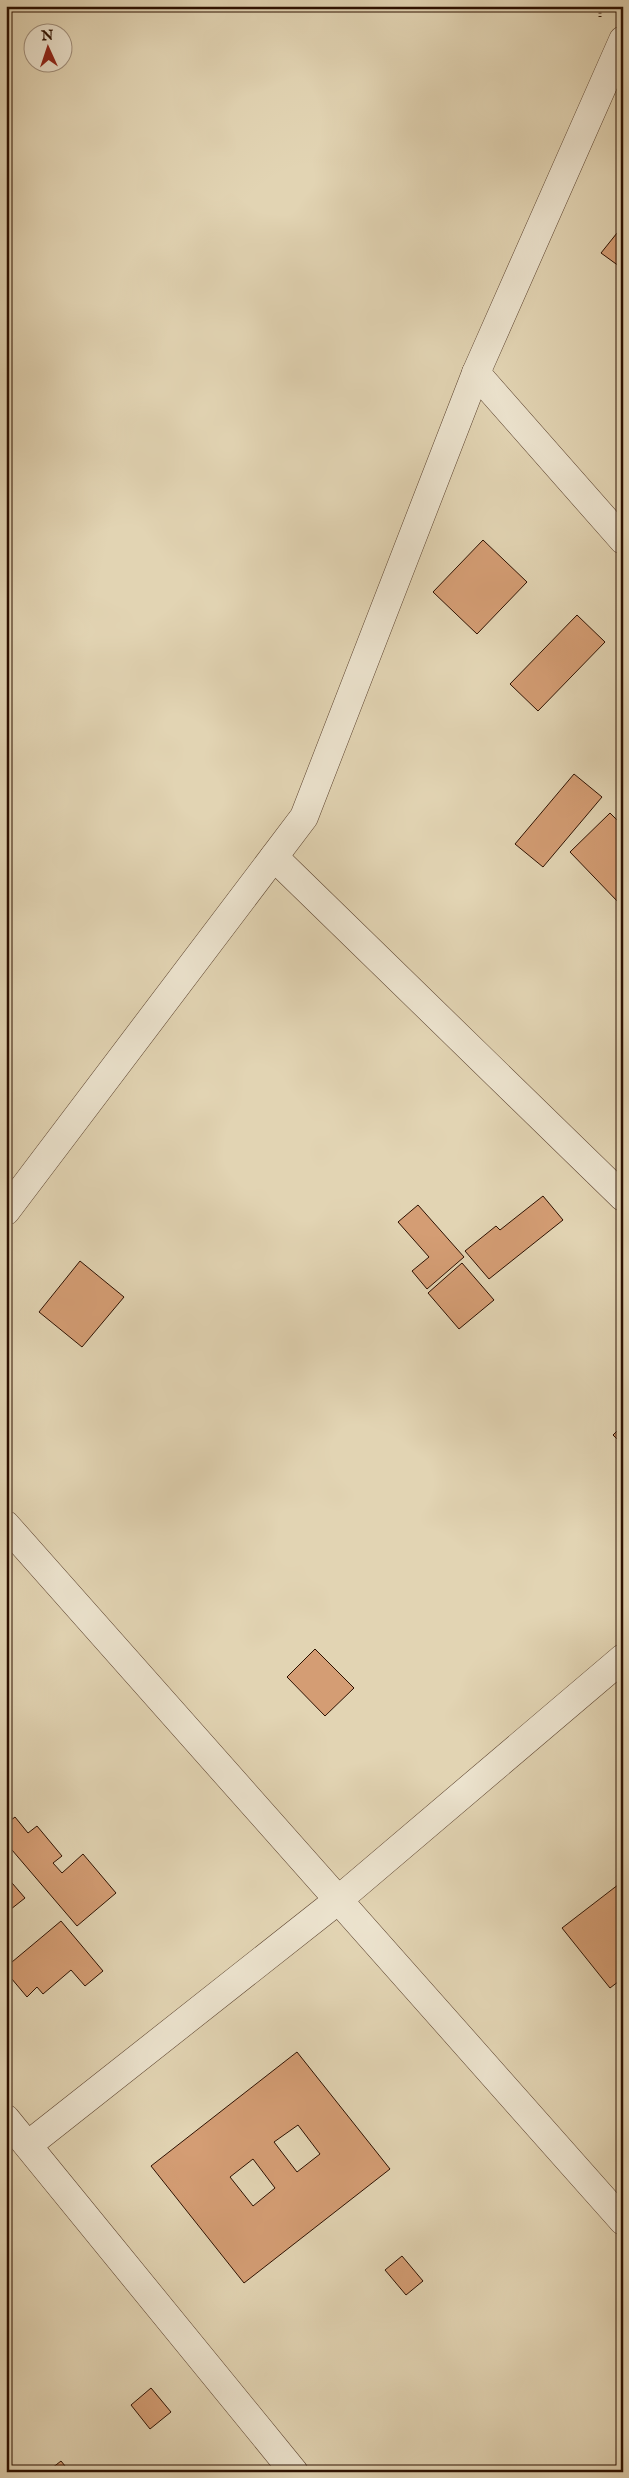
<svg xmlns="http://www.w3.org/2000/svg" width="629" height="2478" font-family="'IM FELL English',serif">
<rect width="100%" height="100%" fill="#e2d4b3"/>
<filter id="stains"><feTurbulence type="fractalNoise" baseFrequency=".004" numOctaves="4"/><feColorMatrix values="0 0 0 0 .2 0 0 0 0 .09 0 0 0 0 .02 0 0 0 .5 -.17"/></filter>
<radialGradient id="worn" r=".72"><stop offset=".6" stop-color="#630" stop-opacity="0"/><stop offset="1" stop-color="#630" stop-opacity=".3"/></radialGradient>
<!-- building -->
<g fill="#d49d74" stroke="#2d1000" fill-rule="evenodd">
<polygon points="617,233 623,237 623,269 601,253"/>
<polygon points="483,540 527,582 477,634 433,592"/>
<polygon points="577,615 605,642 538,711 510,684"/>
<polygon points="574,774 602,797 543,867 515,844"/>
<polygon points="610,813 623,826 623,899 619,903 570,852"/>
<polygon points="543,1196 563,1220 489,1279 465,1251 496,1226 500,1230"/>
<polygon points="418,1205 464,1257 427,1289 412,1271 429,1257 398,1222"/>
<polygon points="80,1261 124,1297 82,1347 39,1312"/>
<polygon points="462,1263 494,1300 459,1329 428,1293"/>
<polygon points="623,1425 623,1445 613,1435"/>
<polygon points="315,1649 354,1688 325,1716 287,1677"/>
<polygon points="15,1817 28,1833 37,1826 62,1856 53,1863 62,1873 83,1854 116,1893 77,1926 6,1843 6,1824"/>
<polygon points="6,1876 25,1898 6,1913"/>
<polygon points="623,1881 623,1978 610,1988 562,1928"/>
<polygon points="61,1921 103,1971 85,1986 71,1970 43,1994 37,1987 27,1997 6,1972 6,1967"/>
<path d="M297,2052L390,2169L244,2283L151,2166ZM298,2125L320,2154L297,2172L274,2142ZM253,2159L275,2188L253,2206L230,2177Z"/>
<polygon points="402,2256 423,2281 406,2295 385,2270"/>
<polygon points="151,2388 171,2412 150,2429 131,2405"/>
<polygon points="61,2461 70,2472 47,2472"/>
</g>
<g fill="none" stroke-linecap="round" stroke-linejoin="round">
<!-- street casing -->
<g stroke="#5a412d" stroke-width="29">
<g id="street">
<polyline points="476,373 623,540"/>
<polyline points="274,857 623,1197"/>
<polyline points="6,1211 304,817 476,373 623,40"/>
<polyline points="6,1525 623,2221"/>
<polyline points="6,2119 294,2472"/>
<polyline points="28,2145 337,1901 623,1658"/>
</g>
</g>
<!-- path -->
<polyline stroke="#2d1000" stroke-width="3" stroke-dasharray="1 2.5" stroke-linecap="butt" points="600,17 600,6"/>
<!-- street -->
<use href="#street" stroke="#ece3ce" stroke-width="28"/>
</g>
<!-- margin -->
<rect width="629" height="2478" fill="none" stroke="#e2d4b3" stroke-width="25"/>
<rect x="8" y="8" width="614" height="2463" fill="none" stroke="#2d1000" stroke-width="2.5"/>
<rect x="12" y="12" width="604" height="2453" fill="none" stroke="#2d1000"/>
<!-- north arrow -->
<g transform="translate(48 48) rotate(357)"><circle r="24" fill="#ece3ce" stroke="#a08f7c"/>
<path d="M0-4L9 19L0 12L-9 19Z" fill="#8f2418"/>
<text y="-8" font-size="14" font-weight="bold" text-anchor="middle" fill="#2d1000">N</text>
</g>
<rect width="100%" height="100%" filter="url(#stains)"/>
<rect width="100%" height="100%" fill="url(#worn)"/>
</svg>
